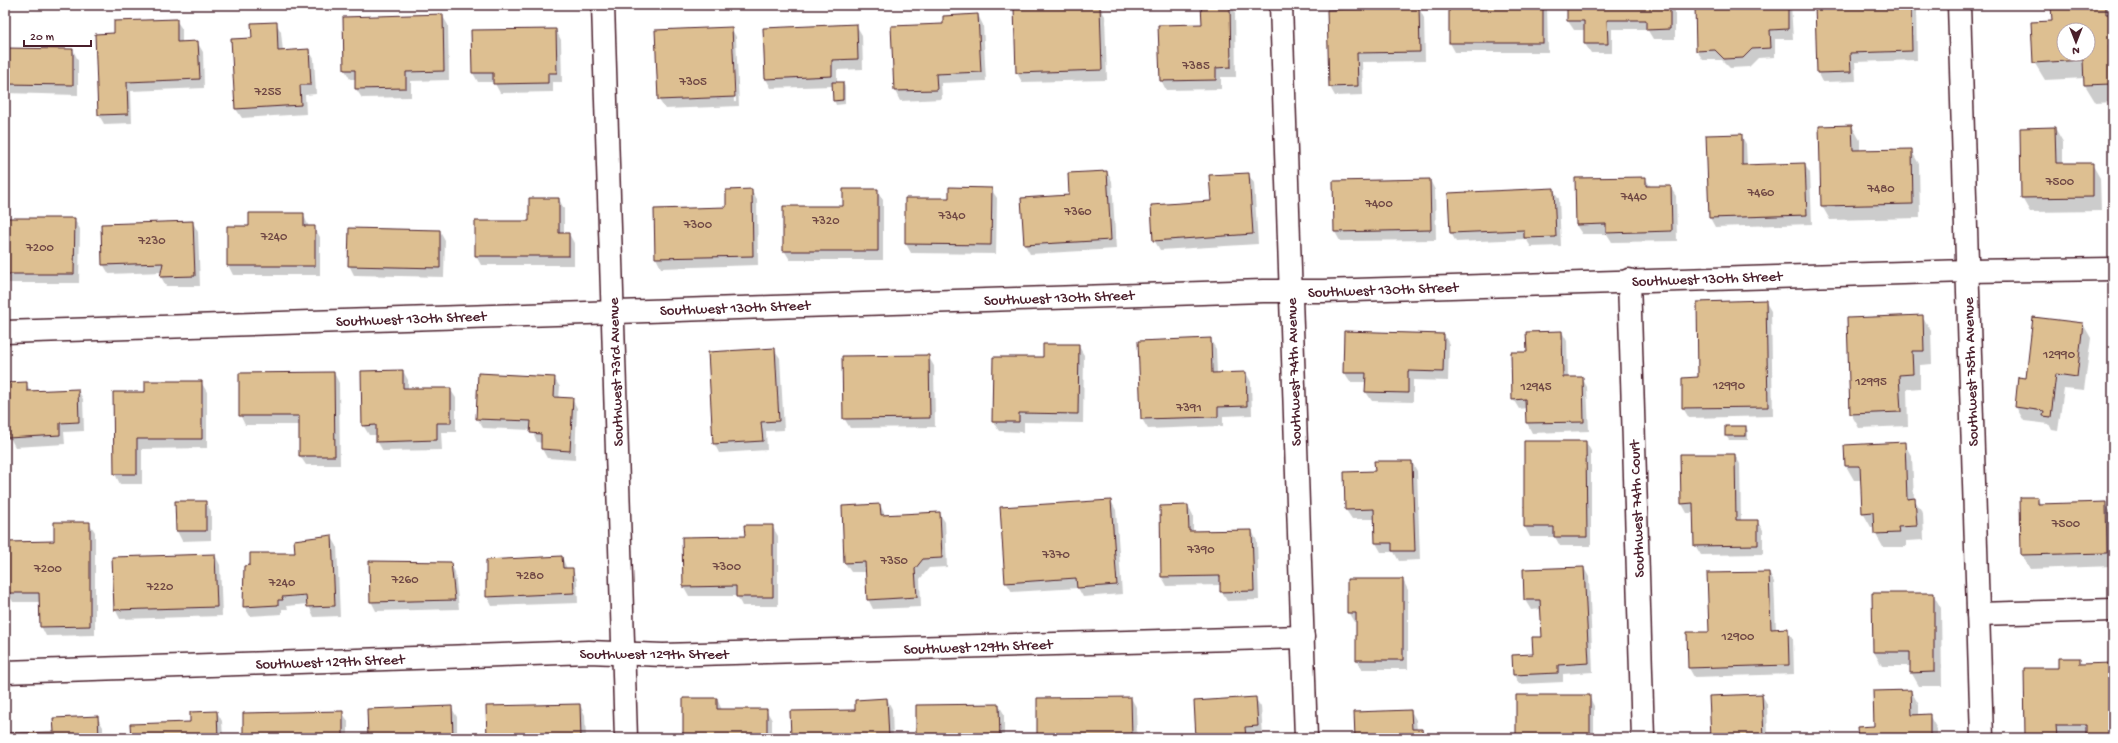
<svg xmlns="http://www.w3.org/2000/svg" width="2118" height="743" font-family="'Gochi Hand',sans-serif">
<rect width="100%" height="100%" fill="#fff"/>
<filter id="ink" filterUnits="userSpaceOnUse"><feTurbulence type="fractalNoise" baseFrequency=".025" numOctaves="2"/><feDisplacementMap in="SourceGraphic" scale="8" xChannelSelector="R" yChannelSelector="G"/><feConvolveMatrix kernelMatrix="1 2 1 2 8 2 1 2 1" color-interpolation-filters="sRGB"/></filter>
<g filter="url(#ink)">
<!-- shadow -->
<g fill="#0003" fill-rule="evenodd">
<polygon points="1202,5 1231,5 1235,12 1236,77 1221,77 1221,89 1166,90 1161,80 1203,25"/>
<polygon points="1450,5 1547,5 1548,52 1455,52 1450,43"/>
<polygon points="1568,5 1675,5 1675,39 1653,39 1647,29 1612,29 1612,53 1591,53 1585,44 1585,30 1574,30 1568,21"/>
<polygon points="1696,5 1791,5 1793,39 1775,39 1775,57 1758,58 1749,67 1730,68 1722,60 1703,60 1697,51"/>
<polygon points="1816,5 1916,5 1917,60 1855,62 1856,81 1823,82 1818,72"/>
<path d="M2052,5H2113V102L2096,103L2085,85V78L2045,80L2034,62L2053,22ZM2064,30H2088V54H2064Z"/>
<polygon points="1100,7 1105,16 1107,80 1022,82 1017,73"/>
<polygon points="1419,8 1424,18 1425,61 1362,62 1363,95 1335,96 1330,87 1328,11"/>
<polygon points="442,15 448,25 449,80 411,81 411,97 362,98 356,89 356,79 350,79 345,70"/>
<polygon points="978,15 983,25 986,81 941,83 942,99 900,101 895,91 892,27 944,25"/>
<polygon points="176,20 182,29 182,43 197,42 203,52 204,88 131,91 132,123 104,124 99,115 96,34 116,34"/>
<polygon points="276,23 281,32 283,52 309,50 314,59 316,94 305,95 306,114 242,118 236,109 253,39"/>
<polygon points="856,25 862,35 863,69 837,70 837,83 843,83 845,87 845,104 836,105 834,100 833,86 771,88 766,79"/>
<path d="M731,28L736,37L739,106L665,109L659,100ZM731,36H733L736,102H734Z"/>
<polygon points="556,30 561,40 562,82 553,82 553,92 500,93 494,82 478,82 473,73"/>
<polygon points="5,49 73,50 78,60 78,95 5,93"/>
<polygon points="1852,126 1860,140 1860,151 1911,150 1919,164 1920,218 1830,220 1822,206"/>
<polygon points="2021,128 2055,128 2063,142 2063,164 2092,164 2100,178 2101,211 2030,212 2022,198"/>
<polygon points="1741,135 1746,144 1747,166 1804,164 1810,173 1812,224 1715,227 1710,218"/>
<polygon points="1107,172 1112,181 1116,249 1030,254 1025,245 1070,196"/>
<polygon points="1248,174 1254,183 1258,244 1160,250 1154,240 1212,202"/>
<polygon points="1645,178 1651,187 1670,187 1676,196 1677,241 1612,242 1607,234 1582,234 1576,225"/>
<polygon points="1430,180 1435,190 1436,240 1340,241 1335,232"/>
<polygon points="991,189 997,198 996,254 911,253 906,244 950,199"/>
<polygon points="1553,189 1559,199 1561,246 1531,247 1526,239 1456,242 1451,233 1449,194"/>
<polygon points="751,190 757,200 758,265 661,268 656,258 655,210 727,208"/>
<polygon points="877,190 883,200 883,260 790,260 784,250 844,207"/>
<polygon points="559,199 564,209 564,234 569,234 574,243 574,265 481,265 476,256 530,222"/>
<polygon points="303,214 309,227 314,227 320,237 320,275 233,275 228,265 250,227"/>
<polygon points="5,219 74,219 80,229 79,283 5,283"/>
<polygon points="193,223 198,232 200,286 166,286 161,277 162,272 109,274 103,264"/>
<polygon points="440,231 445,240 444,277 354,275 349,265"/>
<polygon points="1765,301 1771,311 1773,416 1689,418 1683,408 1683,379 1699,378"/>
<polygon points="1923,317 1931,331 1932,364 1920,365 1920,388 1907,389 1908,426 1859,428 1851,414"/>
<polygon points="2083,324 2091,338 2084,390 2064,388 2058,431 2052,430 2049,424 2024,421 2016,407 2027,379"/>
<polygon points="1562,332 1567,341 1568,378 1582,378 1587,387 1589,431 1532,433 1527,423 1526,408 1519,409 1513,399"/>
<polygon points="1444,335 1449,344 1448,381 1413,380 1413,402 1372,401 1366,392 1367,382 1350,382 1344,373"/>
<polygon points="1210,339 1216,349 1217,374 1246,373 1251,382 1252,415 1223,416 1223,426 1148,429 1142,419 1140,342"/>
<polygon points="1078,345 1084,355 1083,423 1024,422 1024,432 999,431 993,422"/>
<polygon points="774,349 780,358 784,430 766,431 767,450 719,453 714,443"/>
<polygon points="928,356 934,366 935,427 850,428 844,418"/>
<polygon points="403,371 408,380 408,389 450,389 456,398 456,432 441,432 442,450 383,451 377,441 377,435 369,435 363,425"/>
<polygon points="334,373 339,383 340,465 306,465 300,456 300,425 245,425 240,415"/>
<polygon points="554,378 560,387 559,398 572,399 577,408 575,460 547,458 542,449 542,443 537,442 532,430 483,428 477,418"/>
<polygon points="201,382 207,392 207,448 142,449 142,484 120,484 115,474 114,393 146,393"/>
<polygon points="26,383 31,392 78,390 83,399 84,431 64,432 65,444 15,447 9,436 5,436 5,384"/>
<polygon points="1746,427 1748,431 1748,440 1729,440 1726,436"/>
<polygon points="1525,442 1586,442 1591,451 1591,546 1560,546 1555,537 1530,537 1525,527"/>
<polygon points="1904,443 1912,457 1914,499 1923,513 1924,540 1906,541 1906,547 1883,547 1875,533 1875,527 1871,527 1863,513 1861,480 1854,480 1846,466"/>
<polygon points="1735,455 1740,464 1741,521 1757,521 1763,530 1763,554 1701,555 1695,545 1695,513 1687,513 1682,504"/>
<polygon points="1412,462 1417,471 1420,560 1399,561 1394,552 1381,552 1376,543 1375,519 1352,519 1346,510 1376,472"/>
<polygon points="2037,498 2041,505 2105,503 2113,516 2113,566 2030,569 2022,555"/>
<polygon points="1111,501 1116,510 1122,594 1083,597 1078,588 1012,592 1006,582"/>
<polygon points="176,502 205,502 211,511 211,540 182,541 177,531"/>
<polygon points="880,505 885,515 939,513 945,522 947,567 929,568 920,579 921,607 873,609 868,599 867,572 851,572 845,563"/>
<polygon points="1188,506 1193,515 1193,532 1252,531 1257,541 1259,600 1227,601 1221,591 1221,585 1167,586 1162,577"/>
<polygon points="89,523 95,532 95,635 46,636 41,626 40,602 13,602 8,593 55,542"/>
<polygon points="772,526 778,536 778,606 742,606 737,596 689,596 684,587 746,537"/>
<polygon points="331,536 337,546 340,616 314,617 308,604 287,606 288,609 282,609 282,614 250,616 244,606 296,553"/>
<polygon points="215,555 220,565 222,616 120,619 115,609"/>
<polygon points="562,557 567,569 572,569 577,579 578,603 492,606 487,596"/>
<polygon points="450,563 455,572 459,609 376,611 371,601"/>
<polygon points="1584,568 1589,577 1593,672 1563,674 1563,682 1519,684 1514,675 1534,655 1543,638 1542,609 1531,610 1525,600 1524,570"/>
<polygon points="1769,573 1774,582 1776,630 1787,629 1793,639 1794,674 1694,677 1689,668"/>
<polygon points="1403,580 1408,590 1408,669 1362,669 1357,660 1357,622 1354,622 1348,612"/>
<polygon points="1933,594 1941,608 1942,686 1919,686 1911,672 1911,666 1882,666 1874,652"/>
<polygon points="2079,659 2083,665 2113,664 2113,738 2026,738 2059,668"/>
<polygon points="1911,691 1919,705 1919,716 1929,715 1937,729 1937,738 1859,738 1875,727"/>
<polygon points="1762,695 1767,704 1768,738 1712,738"/>
<polygon points="1589,696 1594,706 1594,738 1517,737"/>
<polygon points="1131,698 1136,707 1137,738 1038,738"/>
<polygon points="1255,698 1261,707 1263,735 1250,736 1250,738 1197,738"/>
<polygon points="717,699 722,710 766,710 772,720 772,738 684,738"/>
<polygon points="887,699 892,709 893,738 792,738"/>
<polygon points="580,705 585,715 586,738 488,738"/>
<polygon points="999,705 1004,714 1004,738 917,738"/>
<polygon points="451,707 457,717 457,738 369,738"/>
<polygon points="1411,711 1416,720 1417,730 1422,730 1426,738 1356,738"/>
<polygon points="217,712 222,721 223,738 132,738 191,723"/>
<polygon points="342,712 348,721 348,738 244,738"/>
<polygon points="97,717 103,727 103,738 10,738 55,733"/>
</g>
<!-- building -->
<g fill="#ddbf91" stroke="#4a1f2b" fill-rule="evenodd">
<polygon points="1201,5 1230,5 1231,67 1216,68 1216,80 1160,81 1158,25 1202,24"/>
<rect x="1449" y="5" width="94" height="38"/>
<polygon points="1567,5 1670,5 1670,29 1646,30 1646,20 1607,20 1608,44 1584,44 1584,21 1567,21"/>
<polygon points="1695,5 1788,5 1788,29 1770,30 1771,48 1752,49 1743,58 1724,59 1715,50 1696,51"/>
<polygon points="1815,5 1911,5 1912,51 1850,53 1851,72 1817,73"/>
<path d="M2051,5H2106V14H2113V46H2109L2111,84L2084,85L2083,60L2033,63L2031,22L2052,21ZM2064,30H2088V54H2064Z"/>
<polygon points="1100,6 1102,70 1016,73 1014,8"/>
<polygon points="1419,7 1420,52 1357,53 1358,86 1329,87 1327,10"/>
<polygon points="443,14 444,71 406,72 406,88 355,89 355,70 344,70 343,17"/>
<polygon points="978,14 981,72 936,74 937,90 894,91 891,26 943,24 943,16"/>
<polygon points="177,19 177,42 198,41 200,79 127,82 128,114 98,115 95,34 114,33 114,21"/>
<polygon points="277,22 278,51 309,49 311,85 300,85 301,105 235,109 231,39 252,38 251,23"/>
<polygon points="857,24 858,59 832,60 832,76 765,79 763,28"/>
<polygon points="732,27 735,97 658,100 655,30"/>
<polygon points="556,29 557,73 548,73 548,83 493,84 493,73 472,73 471,30"/>
<polygon points="5,48 73,49 73,85 5,84"/>
<polygon points="832,82 843,82 843,100 833,101"/>
<polygon points="1852,125 1853,150 1912,149 1913,204 1821,206 1819,126"/>
<polygon points="2055,127 2056,163 2093,163 2093,197 2021,198 2020,128"/>
<polygon points="1742,134 1742,165 1805,163 1807,215 1709,218 1706,135"/>
<polygon points="1107,171 1111,240 1024,245 1021,198 1069,195 1068,173"/>
<polygon points="1249,173 1253,234 1153,241 1151,205 1211,201 1209,175"/>
<polygon points="1646,177 1646,186 1671,186 1672,231 1606,233 1606,224 1576,225 1575,178"/>
<polygon points="1430,179 1431,230 1334,232 1333,181"/>
<polygon points="949,187 992,188 991,245 905,244 905,198 949,198"/>
<polygon points="1554,188 1556,237 1524,238 1524,230 1450,233 1448,193"/>
<polygon points="752,189 753,256 655,258 654,209 726,207 726,190"/>
<polygon points="843,189 878,189 878,251 783,251 783,206 843,206"/>
<polygon points="529,198 559,198 559,233 569,233 569,256 475,256 475,221 529,221"/>
<polygon points="249,213 304,213 304,226 315,226 315,266 227,266 227,226 249,226"/>
<polygon points="5,218 75,218 74,274 5,274"/>
<polygon points="193,221 195,276 160,277 163,263 102,265 101,224"/>
<polygon points="349,228 440,230 440,268 348,266"/>
<polygon points="1766,300 1768,407 1682,408 1682,378 1698,377 1697,302"/>
<polygon points="1923,315 1924,351 1912,351 1913,374 1899,375 1901,412 1850,414 1847,318"/>
<polygon points="2033,317 2083,323 2077,377 2056,374 2051,417 2043,416 2044,411 2015,407 2018,377 2026,378"/>
<polygon points="1344,331 1444,334 1443,372 1408,371 1408,393 1365,392 1366,373 1343,373"/>
<polygon points="1562,331 1563,377 1583,377 1584,422 1526,423 1525,399 1512,400 1511,352 1527,352 1526,332"/>
<polygon points="1211,338 1212,373 1246,372 1247,406 1218,407 1218,417 1141,419 1138,341"/>
<polygon points="1043,344 1079,344 1078,414 1019,413 1019,422 992,422 993,357 1043,357"/>
<polygon points="775,348 779,421 761,422 763,441 713,444 708,352"/>
<polygon points="929,355 930,418 843,419 842,356"/>
<polygon points="403,370 403,388 451,388 451,423 437,423 437,440 376,442 376,425 362,426 361,371"/>
<polygon points="334,372 335,456 299,456 299,416 239,416 239,373"/>
<polygon points="478,373 555,377 554,397 573,398 570,451 541,449 541,434 530,433 531,421 476,419"/>
<polygon points="145,381 202,381 202,439 137,439 137,474 114,474 113,392 145,392"/>
<polygon points="27,382 27,391 78,389 79,422 60,423 60,435 8,438 8,426 5,427 5,383"/>
<rect x="1725" y="426" width="21" height="10"/>
<polygon points="1524,441 1586,441 1587,537 1554,537 1554,527 1524,527"/>
<polygon points="1905,442 1907,499 1915,498 1917,526 1898,527 1899,533 1874,534 1873,512 1862,513 1860,466 1845,466 1844,445"/>
<polygon points="1680,454 1735,454 1736,520 1758,520 1758,545 1694,546 1693,503 1681,504"/>
<polygon points="1374,461 1412,461 1415,551 1392,551 1392,543 1375,543 1374,509 1345,510 1344,472 1375,471"/>
<polygon points="2020,497 2038,497 2038,504 2106,502 2107,553 2021,555"/>
<polygon points="1111,500 1117,585 1077,588 1076,578 1005,583 1000,507"/>
<polygon points="175,501 206,501 206,531 176,531"/>
<polygon points="880,504 881,515 940,512 942,558 923,559 915,569 917,597 867,600 865,562 844,563 842,506"/>
<polygon points="1188,505 1189,531 1252,530 1254,591 1220,592 1220,576 1161,577 1160,506"/>
<polygon points="54,522 90,522 90,626 40,627 39,593 7,593 7,542 54,541"/>
<polygon points="744,525 773,525 773,597 736,597 736,586 683,587 682,537 745,536"/>
<polygon points="332,535 335,606 307,607 306,595 282,597 283,600 278,600 278,605 243,607 244,566 250,565 250,553 295,553 294,540"/>
<polygon points="215,554 217,607 114,610 112,557"/>
<polygon points="562,556 563,568 573,568 574,593 486,597 486,560"/>
<polygon points="369,561 451,562 455,600 370,602"/>
<polygon points="1584,567 1589,663 1558,665 1558,673 1513,675 1512,655 1533,654 1532,637 1542,637 1540,600 1524,600 1523,569"/>
<polygon points="1769,572 1771,629 1788,628 1789,665 1688,668 1687,632 1709,632 1707,573"/>
<polygon points="1347,579 1403,579 1403,660 1356,660 1356,613 1347,613"/>
<polygon points="1872,593 1934,593 1934,672 1910,673 1910,652 1873,652"/>
<polygon points="2058,658 2080,658 2080,664 2113,663 2113,736 2086,737 2086,725 2056,725 2057,738 2025,738 2024,668 2058,668"/>
<polygon points="1911,690 1912,715 1930,714 1930,738 1858,738 1857,727 1874,726 1873,691"/>
<polygon points="1762,694 1764,738 1711,738 1709,696"/>
<polygon points="1516,695 1590,695 1590,738 1598,738 1516,737"/>
<polygon points="1131,697 1132,738 1037,738 1037,698"/>
<polygon points="1256,697 1258,726 1245,727 1246,738 1196,738 1194,701"/>
<polygon points="683,698 717,698 717,709 767,709 767,738 683,738"/>
<polygon points="887,698 889,738 791,738 790,711 855,710 855,700"/>
<polygon points="580,704 581,738 487,738 486,706"/>
<polygon points="999,704 1000,738 916,738 916,705"/>
<polygon points="452,706 453,738 368,738 367,709"/>
<polygon points="1411,710 1412,729 1422,729 1423,738 1355,738 1354,712"/>
<polygon points="217,711 218,738 131,738 130,724 190,722 190,712"/>
<polygon points="343,711 343,738 243,738 243,713"/>
<polygon points="98,716 99,738 9,738 9,733 54,732 53,718"/>
</g>
<g fill="none" stroke-linecap="round" stroke-linejoin="round">
<!-- minor casing -->
<g stroke="#4a1f2b" stroke-width="25">
<g id="minor">
<polyline points="603,5 626,738"/>
<polyline points="1281,5 1306,738"/>
<polyline points="1959,5 1982,738"/>
<polyline points="1629,280 1643,738"/>
<polyline points="5,332 1263,291 1323,291 1967,271 2113,269"/>
<polyline points="1978,614 2113,610"/>
<polyline points="5,672 589,652 663,655 1303,637"/>
</g>
</g>
<!-- minor -->
<use href="#minor" stroke="#fff" stroke-width="22"/>
</g>
</g>
<g text-anchor="middle" stroke-width="4" stroke-linejoin="round" paint-order="stroke">
<!-- number labels -->
<g font-size="13" fill="#6f4744">
<text x="1196" y="69">7385</text>
<text x="693" y="85">7305</text>
<text x="268" y="95">7255</text>
<text x="2060" y="185">7500</text>
<text x="1881" y="192">7480</text>
<text x="1761" y="196">7460</text>
<text x="1634" y="200">7440</text>
<text x="1379" y="207">7400</text>
<text x="1078" y="215">7360</text>
<text x="952" y="219">7340</text>
<text x="826" y="224">7320</text>
<text x="698" y="228">7300</text>
<text x="274" y="240">7240</text>
<text x="152" y="244">7230</text>
<text x="40" y="251">7200</text>
<text x="2059" y="358">12990</text>
<text x="1871" y="385">12995</text>
<text x="1729" y="389">12990</text>
<text x="1536" y="390">12945</text>
<text x="1189" y="411">7391</text>
<text x="2066" y="527">7500</text>
<text x="1201" y="553">7390</text>
<text x="1056" y="558">7370</text>
<text x="894" y="564">7350</text>
<text x="727" y="570">7300</text>
<text x="48" y="572">7200</text>
<text x="530" y="579">7280</text>
<text x="405" y="583">7260</text>
<text x="282" y="586">7240</text>
<text x="160" y="590">7220</text>
<text x="1738" y="640">12900</text>
</g>
<!-- street labels -->
<g font-size="15" fill="#4a1f2b" stroke="#fff">
<text transform="translate(1707 278) rotate(-2)" y="5">Southwest 130th Street</text>
<text transform="translate(1383 289) rotate(-2)" y="5">Southwest 130th Street</text>
<text transform="translate(1059 297) rotate(-2)" y="5">Southwest 130th Street</text>
<text transform="translate(735 307) rotate(-2)" y="5">Southwest 130th Street</text>
<text transform="translate(411 318) rotate(-2)" y="5">Southwest 130th Street</text>
<text transform="translate(615 372) rotate(-92)" y="5">Southwest 73rd Avenue</text>
<text transform="translate(1293 372) rotate(-92)" y="5">Southwest 74th Avenue</text>
<text transform="translate(1970 372) rotate(-92)" y="5">Southwest 75th Avenue</text>
<text transform="translate(1636 509) rotate(-92)" y="5">Southwest 74th Court</text>
<text transform="translate(978 646) rotate(-2)" y="5">Southwest 129th Street</text>
<text x="654" y="658">Southwest 129th Street</text>
<text transform="translate(330 661) rotate(-2)" y="5">Southwest 129th Street</text>
</g>
</g>
<!-- margin -->
<rect width="2118" height="743" fill="none" stroke="#fff" stroke-width="20"/>
<rect x="10" y="10" width="2098" height="723" fill="none" stroke="#4a1f2b" stroke-width="1.5" filter="url(#ink)"/>
<!-- north arrow -->
<g transform="translate(2076 42) rotate(180)"><circle r="19" fill="#ffffff" stroke="#b7a5aa"/>
<path d="M0-3L7 15L0 10L-7 15Z" fill="#4a1f2b"/>
<text y="-6" font-size="11" font-weight="bold" text-anchor="middle" fill="#4a1f2b">N</text>
</g>
<!-- scale -->
<path d="M24 40v6h67v-6" fill="none" stroke="#4a1f2b" stroke-width="2"/>
<text x="30" y="40" font-size="12" fill="#4a1f2b" stroke="#ffffff" stroke-width="3" paint-order="stroke">20 m</text>
</svg>
